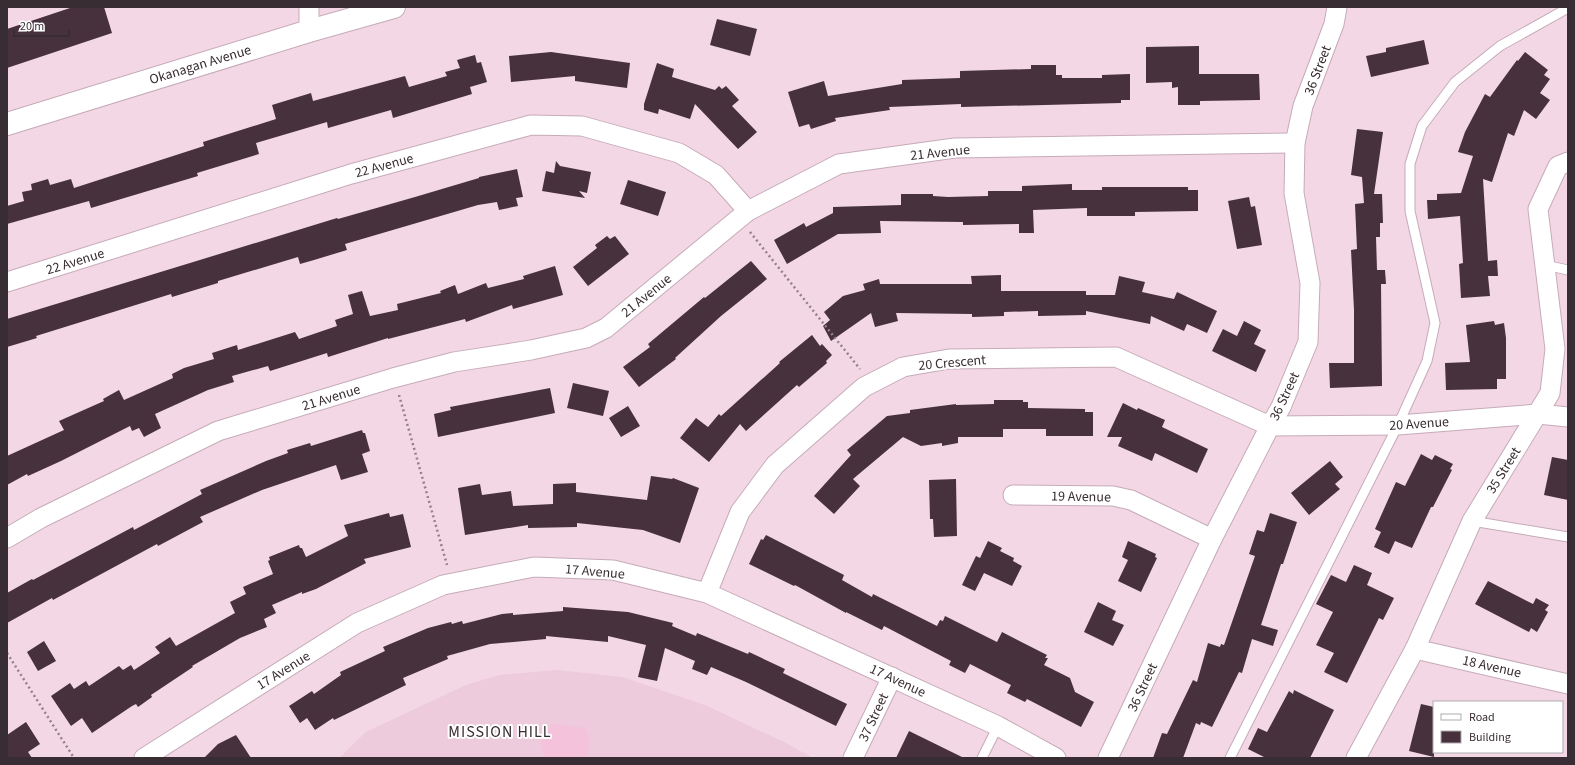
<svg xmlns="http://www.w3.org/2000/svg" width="1575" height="765" font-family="'Source Sans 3',sans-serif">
<rect width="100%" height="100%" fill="#f3d7e5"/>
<!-- built -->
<polygon fill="#edcadc" points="557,670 622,677 705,705 786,743 813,758 339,758 366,732 466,685 499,675"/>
<!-- green -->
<path fill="#f4c2db" d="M554,724L585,728C591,736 589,749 587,758H545C540,744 538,730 554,724Z"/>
<!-- building -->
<g fill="#46313c">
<polygon points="73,7 104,7 112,33 7,68 7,29"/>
<polygon points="717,19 757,29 750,56 710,45"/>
<polygon points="1424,40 1429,64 1371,77 1366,56 1386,52 1386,48"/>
<polygon points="1199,46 1199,74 1259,74 1260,100 1200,101 1200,105 1178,105 1178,87 1172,88 1172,82 1146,83 1146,47"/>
<polygon points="551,52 630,63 627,88 575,81 575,76 511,82 509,56"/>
<polygon points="1525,52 1548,70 1544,75 1550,79 1540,93 1550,100 1536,119 1524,110 1514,136 1508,133 1492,182 1483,179 1488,261 1497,260 1498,276 1488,276 1490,296 1461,298 1459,264 1463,263 1460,216 1428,219 1427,200 1437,200 1437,194 1461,193 1473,156 1458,152 1465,132 1485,94 1490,97 1517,60 1518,61"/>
<polygon points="475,55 477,63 481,62 487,82 470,87 472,94 393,118 391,110 328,128 327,122 256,143 259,154 197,173 198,176 91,208 89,201 7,224 7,206 24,201 22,192 32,190 31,184 48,179 50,185 71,179 74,188 204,146 203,142 276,119 272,105 311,93 313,101 405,76 409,87 447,76 445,72 460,68 457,60"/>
<polygon points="657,63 674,69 672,77 715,90 719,86 722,89 726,86 739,100 732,106 757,132 738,149 695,104 690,119 659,109 658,114 644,110 644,104"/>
<polygon points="1031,65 1056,65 1056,75 1062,75 1062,78 1102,78 1102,75 1130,74 1130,100 1121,100 1121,103 961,107 961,104 889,107 890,110 835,118 836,121 811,129 809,124 799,127 788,92 824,81 828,96 902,84 902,80 960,78 960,71 1031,69"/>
<polygon points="1357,129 1383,132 1374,194 1382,194 1383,223 1380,223 1380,237 1376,237 1377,270 1385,270 1386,284 1381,284 1382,386 1330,388 1329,363 1354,363 1354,310 1351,250 1357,249 1355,204 1364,203 1362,177 1351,175"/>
<polygon points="556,161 560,166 591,172 587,193 579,191 585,198 542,191 546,171 554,173"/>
<polygon points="517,169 523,197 516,198 518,206 499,210 497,202 478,205 345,244 347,250 314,260 300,264 298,257 218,281 218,283 172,297 171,294 110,313 36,336 37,338 7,347 7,319 337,218 338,219 415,197 479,178 479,177"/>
<polygon points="628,180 666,192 658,216 620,204"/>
<polygon points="1072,184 1072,190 1102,190 1102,187 1188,187 1188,190 1198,190 1198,211 1135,212 1135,216 1087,216 1087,208 1033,210 1034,233 1019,233 1019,224 963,225 963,222 880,221 881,233 838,234 787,264 774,240 804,223 806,227 833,213 833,207 901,205 901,194 933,194 933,196 948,197 988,196 988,191 1022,191 1022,186"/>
<polygon points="1249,197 1251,207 1255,206 1262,245 1237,249 1228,201"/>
<polygon points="607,236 610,239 615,236 629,254 588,286 573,267 597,248 595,245"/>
<polygon points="751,261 767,279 721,316 675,358 676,359 639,387 623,367 650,347 648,344 704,297 705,298"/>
<polygon points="555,266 563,295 513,309 512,305 466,322 465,319 388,339 388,338 328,357 327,353 270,371 268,366 232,376 234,382 208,390 155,414 161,428 144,437 139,428 132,431 130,426 61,461 28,476 27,474 7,485 7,456 64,430 59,421 104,401 103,399 119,390 124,400 173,378 172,374 184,368 214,359 212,353 237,345 238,350 295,332 299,339 337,326 335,320 353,314 348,295 362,291 370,316 398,310 397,304 441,293 440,291 455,285 458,294 486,283 488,288 524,279 523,276"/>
<polygon points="1001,275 1001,291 1086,291 1086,295 1115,295 1119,276 1145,282 1142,292 1174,299 1177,292 1217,311 1207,333 1187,324 1184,331 1151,316 1150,324 1086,311 1086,315 1038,316 1038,311 1004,312 1004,316 972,317 972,314 896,313 898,321 875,327 871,313 831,341 823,326 830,320 824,312 843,296 865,290 863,284 879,279 880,284 972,284 971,276"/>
<polygon points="1244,321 1261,330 1254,344 1266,350 1256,372 1212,351 1223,329 1237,336"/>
<polygon points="1494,321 1495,325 1504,323 1506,338 1506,379 1497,379 1497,389 1446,390 1445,363 1470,362 1466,325"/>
<polygon points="812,335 820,346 822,344 832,355 826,361 827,363 799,387 797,385 746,431 740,424 709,462 680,438 696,418 708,427 719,414 721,416 780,363 779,362"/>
<polygon points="573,383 609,391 603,416 567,408"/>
<polygon points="550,388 555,413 438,437 434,414 451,410 450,407"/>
<polygon points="994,400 1023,400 1023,402 1028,402 1028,408 1085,409 1085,412 1093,412 1093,436 1046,436 1046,429 1003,429 1003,437 958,437 958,443 942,446 942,443 921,446 903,437 853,479 860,486 834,514 814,496 851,455 847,450 887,416 910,413 910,410 956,404 956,405 994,404"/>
<polygon points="1123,403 1137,410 1138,408 1165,420 1162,427 1208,449 1197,473 1155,453 1152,461 1118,446 1122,437 1107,437"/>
<polygon points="628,406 640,426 621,437 609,418"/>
<polygon points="362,430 363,433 365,433 370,451 362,454 368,472 341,480 336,465 262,490 200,517 203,522 158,546 157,544 53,600 52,598 7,623 7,593 32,579 33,580 133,527 134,530 202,494 200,490 266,461 288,453 287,450 310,443 311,446"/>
<polygon points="1421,454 1432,460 1435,455 1453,464 1450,469 1452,470 1433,507 1431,507 1412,548 1395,541 1389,554 1374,547 1381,532 1375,529 1396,482 1405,486"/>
<polygon points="1552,457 1568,460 1568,500 1544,495"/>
<polygon points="1330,461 1343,477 1335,484 1340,489 1309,515 1291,493"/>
<polygon points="651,476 672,479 673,478 699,488 680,543 643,530 577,523 577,527 528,528 528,525 465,535 458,488 480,484 482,495 511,491 513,506 553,504 553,484 576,483 576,492 647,500"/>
<polygon points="956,479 957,536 934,537 933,519 930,519 929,480"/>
<polygon points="389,513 390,517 403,514 411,547 364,559 366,563 316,589 302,594 302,592 272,605 276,613 264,619 267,627 240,638 192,666 193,667 151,695 152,697 138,707 136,704 132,706 92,733 82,718 71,726 51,696 70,683 74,689 86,681 89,686 119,666 123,670 131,665 134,670 160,653 155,647 170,637 176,646 235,613 230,602 246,594 243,587 273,574 268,561 270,560 269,557 299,545 300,548 302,548 306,557 348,536 344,525"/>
<polygon points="1270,513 1297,522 1283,564 1281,564 1261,625 1278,630 1273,646 1252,639 1242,673 1239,672 1212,727 1201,722 1200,725 1196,723 1183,758 1153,758 1162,733 1167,734 1193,680 1197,682 1208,643 1220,647 1221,644 1224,645 1255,556 1249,554 1257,530 1264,532"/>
<polygon points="766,535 844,575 842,580 872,597 873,594 937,626 940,620 943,621 945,616 997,642 1002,632 1047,655 1045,658 1048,658 1044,665 1070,678 1075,692 1094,702 1081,727 1027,699 1025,702 1007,693 1011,685 970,664 965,673 949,665 951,661 884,626 882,630 846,612 846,613 795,585 794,586 749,564 761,539 763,540"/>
<polygon points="988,541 1002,548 1000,551 1014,558 1013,561 1022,566 1012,586 984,573 975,591 962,585 976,556 980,558"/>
<polygon points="1128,541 1156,554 1155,557 1157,558 1141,592 1118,581 1128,560 1122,557"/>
<polygon points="1354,565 1372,573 1367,585 1394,598 1383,620 1379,618 1347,683 1324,672 1334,653 1316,645 1333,612 1316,604 1331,575 1346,582"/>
<polygon points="1488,581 1533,604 1536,598 1549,605 1545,610 1548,612 1537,632 1531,628 1529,632 1475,604"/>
<polygon points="1098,602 1116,611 1112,620 1124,625 1113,646 1084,632"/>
<polygon points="563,607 628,612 673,623 672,626 696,636 697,633 748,654 749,652 785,669 783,673 847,704 836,726 746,682 711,667 707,675 692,669 695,661 665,648 657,681 638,677 646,645 608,636 608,642 546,636 546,639 490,644 447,656 448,659 403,678 406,685 334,720 333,718 315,730 307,718 300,723 289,706 312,691 314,694 341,675 340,672 385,651 383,647 428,628 451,622 452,624 462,621 463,624 502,614 513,613 513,615 563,611"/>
<polygon points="44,641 56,661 38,671 27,652"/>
<polygon points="1294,690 1334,710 1310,758 1266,758 1248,749 1258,728 1267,732 1289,691 1293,694"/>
<polygon points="1421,704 1434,707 1434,757 1409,751"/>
<polygon points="26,722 40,744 28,752 32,758 7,758 7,735"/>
<polygon points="909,731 964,758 896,758"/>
<polygon points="236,735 251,758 204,758 218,744"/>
</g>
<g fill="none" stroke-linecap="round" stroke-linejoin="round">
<!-- service casing -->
<g stroke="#c6abb8" stroke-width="11">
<g id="service">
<polyline points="1545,265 1568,270"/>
<polyline points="1472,521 1568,537"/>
<polyline points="982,758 998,726"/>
<polyline points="1230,758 1398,425 1427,361 1435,323 1410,211 1410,164 1422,126 1455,82 1500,46 1568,8"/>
</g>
</g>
<!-- minor casing -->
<g stroke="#c6abb8" stroke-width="21">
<g id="minor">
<polyline points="309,31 309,7"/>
<polyline points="7,282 351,174 531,125 582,126 679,153 716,175 748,211"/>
<polyline points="1013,495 1113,496 1131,500 1212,539"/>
<polyline points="7,538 41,518 218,431 393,378 454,362 531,350 586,338 606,328 748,211 839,164 955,148 1295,143"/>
<polyline points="707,593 740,512 775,465 864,387 903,367 949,359 1116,357 1270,426 1398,425 1538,414 1568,417"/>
<polyline points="1415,649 1568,684"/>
<polyline points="144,758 357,623 443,585 534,567 613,570 707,593 998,726 1056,758"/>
<polyline points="853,758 892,677"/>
<polyline points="1108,758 1212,539 1270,426 1281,407 1308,342 1310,283 1294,193 1295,143 1303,106 1334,24 1337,7"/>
<polyline points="1356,758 1415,649 1472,521 1550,393 1555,349 1538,209 1558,166 1568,162"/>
</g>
</g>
<!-- tertiary casing -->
<g stroke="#c6abb8" stroke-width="24">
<polyline id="tertiary" points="7,124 309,31 394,7"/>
</g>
<!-- path -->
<g stroke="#94808a" stroke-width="2.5" stroke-dasharray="2 3" stroke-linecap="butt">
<polyline points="750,232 860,369"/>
<polyline points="399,395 447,565"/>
<polyline points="7,653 74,758"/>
</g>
<!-- service -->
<use href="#service" stroke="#fff" stroke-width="9"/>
<!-- minor -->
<use href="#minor" stroke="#fff" stroke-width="19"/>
<!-- tertiary -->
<use href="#tertiary" stroke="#fff" stroke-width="22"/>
</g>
<g text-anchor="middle" stroke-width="4" stroke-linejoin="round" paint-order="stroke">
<!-- street labels -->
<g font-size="14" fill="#382d32" stroke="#fff">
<text transform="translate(200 64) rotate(-17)" y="5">Okanagan Avenue</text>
<text transform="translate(1317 70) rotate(-69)" y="5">36 Street</text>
<text transform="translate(940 152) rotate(-6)" y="5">21 Avenue</text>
<text transform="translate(384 165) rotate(-15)" y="5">22 Avenue</text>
<text transform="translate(75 261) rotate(-17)" y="5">22 Avenue</text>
<text transform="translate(646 295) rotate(-39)" y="5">21 Avenue</text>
<text transform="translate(952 362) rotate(-5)" y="5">20 Crescent</text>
<text transform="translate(1284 396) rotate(-65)" y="5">36 Street</text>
<text transform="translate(331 397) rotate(-17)" y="5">21 Avenue</text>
<text transform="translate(1419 423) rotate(-4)" y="5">20 Avenue</text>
<text transform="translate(1503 470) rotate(-58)" y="5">35 Street</text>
<text transform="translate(1081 496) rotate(1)" y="5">19 Avenue</text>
<text transform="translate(595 571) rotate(5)" y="5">17 Avenue</text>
<text transform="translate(1492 666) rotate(13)" y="5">18 Avenue</text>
<text transform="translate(283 670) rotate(-32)" y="5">17 Avenue</text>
<text transform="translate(898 680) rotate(25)" y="5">17 Avenue</text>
<text transform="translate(1142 687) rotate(-65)" y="5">36 Street</text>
<text transform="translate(873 717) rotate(-65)" y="5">37 Street</text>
</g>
<!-- quarter labels -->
<g font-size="16" letter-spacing="1" fill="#382d32" stroke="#fff">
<text x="500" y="737">MISSION HILL</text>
</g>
</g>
<!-- border -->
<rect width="1575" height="765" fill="none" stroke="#382d32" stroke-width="16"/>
<!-- legend -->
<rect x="1433" y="701" width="130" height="52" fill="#ffffff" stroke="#afabad"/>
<rect x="1441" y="714" width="20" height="6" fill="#ffffff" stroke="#afabad"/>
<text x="1469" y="721" font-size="12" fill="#382d32">Road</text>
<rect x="1441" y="731" width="20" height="12" fill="#46313c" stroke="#afabad"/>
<text x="1469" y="741" font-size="12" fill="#382d32">Building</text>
<!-- scale -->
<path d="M14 30v6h55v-6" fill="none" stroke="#382d32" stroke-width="2"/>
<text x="20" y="30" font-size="12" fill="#382d32" stroke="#ffffff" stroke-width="3" paint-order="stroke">20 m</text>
</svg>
